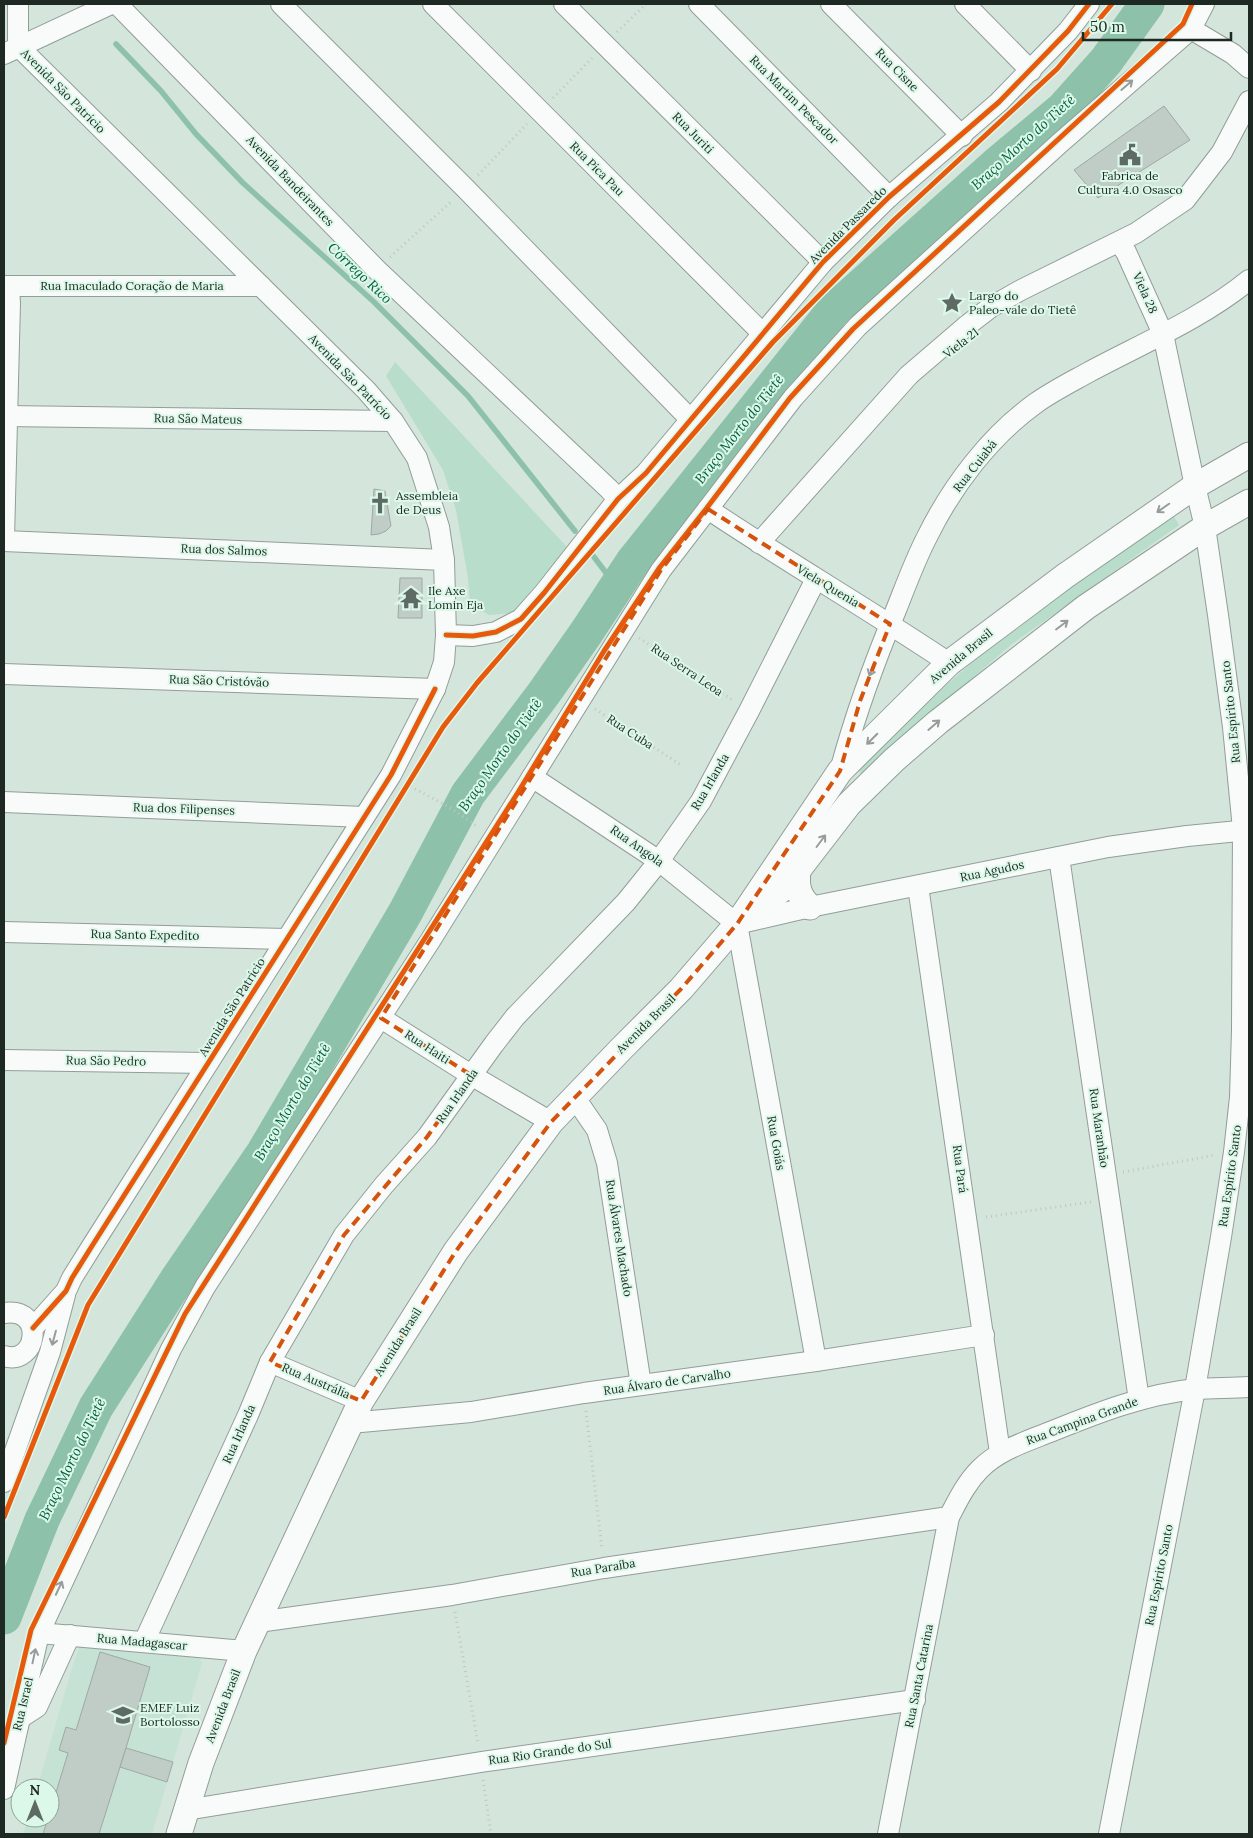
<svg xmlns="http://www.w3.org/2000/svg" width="1253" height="1838" font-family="Lora,serif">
<rect width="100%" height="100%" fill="#d4e5dc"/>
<!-- built -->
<polygon fill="#c6e2d4" points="82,1646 197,1655 202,1663 152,1834 23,1834 28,1818 50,1818 50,1788 37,1788 72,1668 79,1648"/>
<!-- green -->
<g fill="#b8ddcb">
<polygon points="395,362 567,547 513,613 489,615 470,604 468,578 456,510 443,470 386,376"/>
<polygon points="1172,513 1179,525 1012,644 861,774 855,764 1005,634"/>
</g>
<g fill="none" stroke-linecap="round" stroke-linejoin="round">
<!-- stream -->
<g stroke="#8dc1a9" stroke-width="5.5">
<polyline points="116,44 161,91 196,134 243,183 374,302 468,396 575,531"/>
<polyline points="591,553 616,586"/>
</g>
<!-- river -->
<polyline stroke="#8dc1a9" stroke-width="35" points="4,1617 42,1520 96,1407 178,1278 264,1152 405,913 468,794 544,693 586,633 632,563 833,311 996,165 1063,109 1106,61 1147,4"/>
</g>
<!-- building -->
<g fill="#bfcdc6" stroke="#9daaa3">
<polygon points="1164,106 1190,140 1098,198 1074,170"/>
<polygon points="374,489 385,491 391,526 386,531 379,534 371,535"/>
<polygon points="400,578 422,578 422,618 398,618"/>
<polygon points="100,1652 150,1667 126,1748 99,1834 43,1834 48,1818 50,1818 50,1812 68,1753 59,1750 66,1727 76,1730"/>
<polygon points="126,1748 173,1762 167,1782 120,1767"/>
</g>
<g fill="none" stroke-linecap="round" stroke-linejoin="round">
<!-- minor casing -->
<g stroke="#919e98" stroke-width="22">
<g id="minor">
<polyline points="18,4 18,46 366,390 393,421 417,458 439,527 444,560 446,635 444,662 435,689 391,775 92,1246 72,1278 66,1291 33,1328"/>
<polyline points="117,4 377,270 609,489 618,499"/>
<polyline points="281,4 465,188 690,419"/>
<polyline points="433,4 762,333"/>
<polyline points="564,4 823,262"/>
<polyline points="699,4 889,197"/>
<polyline points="831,4 962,136"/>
<polyline points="965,4 1031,71"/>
<polyline points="1191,29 1233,54 1249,68"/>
<polyline points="4,54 111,4"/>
<polyline points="4,286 261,286"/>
<polyline points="4,416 393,421"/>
<path d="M708,509C787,562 870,610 949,663"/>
<polyline points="4,539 10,303 9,286"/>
<polyline points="4,541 444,560"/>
<polyline points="759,543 909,375 965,327 991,307 1021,290 1136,233 1185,200 1222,152 1249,101"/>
<polyline points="446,635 473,636 496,632 521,619 544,593 618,499 646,473 823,262 889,197 999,102 1068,31 1089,4"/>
<polyline points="4,674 435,689"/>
<path d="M840,771C855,715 874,663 896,610C906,585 915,560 927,537C952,486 990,436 1036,403C1053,391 1071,382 1089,372C1143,343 1201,319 1249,280"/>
<polyline points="532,777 659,861 737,924"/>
<polyline points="4,802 364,817"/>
<polyline points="1059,857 1139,1400"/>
<polyline points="918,886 1000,1453"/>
<polyline points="741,923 810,907 1108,847 1187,836 1249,830"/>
<polyline points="737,924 816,1361"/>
<polyline points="4,932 287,939"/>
<polyline points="381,1018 471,1075 551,1122"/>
<polyline points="4,1060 208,1063"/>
<polyline points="575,1098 597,1130 607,1163 641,1385"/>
<path d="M4,1313C47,1307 37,1367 4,1356"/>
<polyline points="270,1362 361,1401"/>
<polyline points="350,1423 471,1412 584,1393 816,1361 984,1335"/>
<polyline points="4,1482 50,1352 65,1295"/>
<polyline points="258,1622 452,1595 604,1568 949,1517"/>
<polyline points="39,1633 244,1651"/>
<polyline points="144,1642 248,1415 270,1362 344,1235 384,1185 427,1137 494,1044 515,1017 626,902 659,861 701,801 749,711 816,579"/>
<polyline points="20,1718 37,1707 70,1635"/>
<polyline points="4,1789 39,1633 171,1349 205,1287 430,941 661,570 793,398 858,326 1061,142 1191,29 1204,4"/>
<polyline points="186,1810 481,1762 915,1700"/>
<path d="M888,1834L949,1517C958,1500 966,1483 980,1469C999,1450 1025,1442 1050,1432C1097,1413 1145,1394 1196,1389C1213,1388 1232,1388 1249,1387"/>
<polyline points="1109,1834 1195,1389 1221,1237 1234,1152 1240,1097 1242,1030 1243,829 1233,727 1218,615 1205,527 1195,486 1163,334 1126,252 1119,242"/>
</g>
</g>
<!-- major casing -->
<g stroke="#919e98" stroke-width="27">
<g id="major">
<path d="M798,871C796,887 799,897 810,907"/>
<polyline points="753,912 785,887 849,804 894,760 938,722 1086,607 1205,527 1249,502"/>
<polyline points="179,1834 201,1763 244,1651 361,1401 456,1251 551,1122 622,1048 681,989 737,924 840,771 949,663 1065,576 1195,486 1249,455"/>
</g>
</g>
<!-- path -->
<g stroke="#c0c6c3" stroke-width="3" stroke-dasharray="1 4" stroke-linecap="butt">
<polyline points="617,32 646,4"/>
<polyline points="553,98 592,58"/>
<polyline points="478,175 527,124"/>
<polyline points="390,257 452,201"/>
<polyline points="639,638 734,701"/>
<polyline points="595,709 681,765"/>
<polyline points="406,784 447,806 478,827"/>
<polyline points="1123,1172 1215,1155"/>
<polyline points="986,1217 1091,1202"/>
<polyline points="586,1411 602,1549"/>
<polyline points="455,1612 478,1744"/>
<polyline points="483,1780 491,1834"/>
</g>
<!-- minor -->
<use href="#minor" stroke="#f9fbfa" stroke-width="20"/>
<!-- major -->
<use href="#major" stroke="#f9fbfa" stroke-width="25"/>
<!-- cycleway casing -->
<g stroke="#dbf8e9" stroke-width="8">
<g id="cycleway">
<polyline points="446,635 473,636 496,632 521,619 544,593 618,499 646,473 823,262 889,197 999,102 1068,31 1089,4"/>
<polyline points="33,1328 66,1291 72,1278 92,1246 391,775 435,689"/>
<polyline points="4,1517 88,1305 443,727 477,683 773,342 894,220 1057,69 1112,4"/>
<polyline points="4,1743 31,1630 185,1314 517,794 604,651 660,567 706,509 790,398 853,329 1183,24 1192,4"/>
</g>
</g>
<!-- cycleway -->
<use href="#cycleway" stroke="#e8590c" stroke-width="5"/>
</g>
<!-- one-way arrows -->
<defs><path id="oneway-shaft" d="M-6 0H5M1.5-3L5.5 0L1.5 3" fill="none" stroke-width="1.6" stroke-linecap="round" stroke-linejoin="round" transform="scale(1.25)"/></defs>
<g stroke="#969c99">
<use href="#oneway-shaft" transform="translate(1127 85) rotate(-41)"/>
<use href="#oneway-shaft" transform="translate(1163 508) rotate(145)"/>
<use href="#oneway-shaft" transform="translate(1062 625) rotate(-37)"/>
<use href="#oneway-shaft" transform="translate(872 669) rotate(112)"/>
<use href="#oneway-shaft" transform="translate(934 725) rotate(-41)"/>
<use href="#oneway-shaft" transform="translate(872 739) rotate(135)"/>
<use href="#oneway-shaft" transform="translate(821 841) rotate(-53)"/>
<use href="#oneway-shaft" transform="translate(54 1338) rotate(105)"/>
<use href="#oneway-shaft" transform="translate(59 1588) rotate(-65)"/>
<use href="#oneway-shaft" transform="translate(34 1656) rotate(-78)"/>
</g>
<!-- marked area -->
<path fill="none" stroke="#d4540e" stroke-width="4" stroke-dasharray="10 6" stroke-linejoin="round" d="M708,509L890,624L860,701L840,771L737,924L681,989L551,1122L456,1251L361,1401L270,1362L344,1235L427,1137L471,1075L381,1018L661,570Z"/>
<!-- icons -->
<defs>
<g id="civic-bare" transform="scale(1.725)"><path d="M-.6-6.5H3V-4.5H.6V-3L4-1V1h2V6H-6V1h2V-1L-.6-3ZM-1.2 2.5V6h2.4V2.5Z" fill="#5e6b64" stroke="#dbf8e9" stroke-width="2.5" paint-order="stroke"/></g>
<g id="sight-bare" transform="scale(1.725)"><path d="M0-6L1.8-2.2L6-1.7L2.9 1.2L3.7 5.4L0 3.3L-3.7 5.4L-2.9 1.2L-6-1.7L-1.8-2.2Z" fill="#5e6b64" stroke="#dbf8e9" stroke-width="2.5" paint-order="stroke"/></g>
<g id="church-bare" transform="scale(1.725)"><path d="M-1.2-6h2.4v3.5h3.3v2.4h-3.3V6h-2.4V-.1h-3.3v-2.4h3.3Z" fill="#5e6b64" stroke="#dbf8e9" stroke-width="2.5" paint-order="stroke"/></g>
<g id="temple-bare" transform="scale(1.725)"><path d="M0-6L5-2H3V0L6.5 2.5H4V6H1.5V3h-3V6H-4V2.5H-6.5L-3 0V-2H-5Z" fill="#5e6b64" stroke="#dbf8e9" stroke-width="2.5" paint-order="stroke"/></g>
<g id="school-bare" transform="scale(1.725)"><path d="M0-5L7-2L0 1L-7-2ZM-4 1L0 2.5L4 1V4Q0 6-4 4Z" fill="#5e6b64" stroke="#dbf8e9" stroke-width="2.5" paint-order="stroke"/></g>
</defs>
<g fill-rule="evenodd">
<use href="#civic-bare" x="1130" y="155"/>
<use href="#sight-bare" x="952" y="303"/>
<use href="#church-bare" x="380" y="503"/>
<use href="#temple-bare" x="411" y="598"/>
<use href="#school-bare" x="123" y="1715"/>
</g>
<g text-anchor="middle" stroke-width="4" stroke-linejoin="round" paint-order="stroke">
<!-- street labels -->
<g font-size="12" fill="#1e2923" stroke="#dbf8e9">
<text transform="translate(897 70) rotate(45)" y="4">Rua Cisne</text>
<text transform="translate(63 91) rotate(45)" y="4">Avenida São Patrício</text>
<text transform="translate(794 100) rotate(45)" y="4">Rua Martim Pescador</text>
<text transform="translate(693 133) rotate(45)" y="4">Rua Juriti</text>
<text transform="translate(597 169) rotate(45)" y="4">Rua Pica Pau</text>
<text transform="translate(290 181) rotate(46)" y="4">Avenida Bandeirantes</text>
<text transform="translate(848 225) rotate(-45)" y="4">Avenida Passaredo</text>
<text x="132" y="290">Rua Imaculado Coração de Maria</text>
<text transform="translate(1145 293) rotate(66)" y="4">Viela 28</text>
<text transform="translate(961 343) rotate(-38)" y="4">Viela 21</text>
<text transform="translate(350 377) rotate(46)" y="4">Avenida São Patrício</text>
<text transform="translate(198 419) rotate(1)" y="4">Rua São Mateus</text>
<text transform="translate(975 466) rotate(-52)" y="4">Rua Cuiabá</text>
<text transform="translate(224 550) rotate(2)" y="4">Rua dos Salmos</text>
<text transform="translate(828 586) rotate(31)" y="4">Viela Quenia</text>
<text transform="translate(961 656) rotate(-40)" y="4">Avenida Brasil</text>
<text transform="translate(687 670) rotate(34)" y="4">Rua Serra Leoa</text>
<text transform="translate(219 681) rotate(2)" y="4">Rua São Cristóvão</text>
<text transform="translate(1231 712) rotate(-96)" y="4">Rua Espírito Santo</text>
<text transform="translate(630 732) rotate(33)" y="4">Rua Cuba</text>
<text transform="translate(710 782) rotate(-60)" y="4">Rua Irlanda</text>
<text transform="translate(184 809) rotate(2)" y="4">Rua dos Filipenses</text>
<text transform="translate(637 846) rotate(35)" y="4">Rua Angola</text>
<text transform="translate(992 871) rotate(-12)" y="4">Rua Agudos</text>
<text transform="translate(145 935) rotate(1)" y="4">Rua Santo Expedito</text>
<text transform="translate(232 1007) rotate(-58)" y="4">Avenida São Patrício</text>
<text transform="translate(646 1024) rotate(-45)" y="4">Avenida Brasil</text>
<text transform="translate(427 1047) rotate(33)" y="4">Rua Haiti</text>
<text transform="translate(106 1061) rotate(1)" y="4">Rua São Pedro</text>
<text transform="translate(457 1096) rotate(-55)" y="4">Rua Irlanda</text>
<text transform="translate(1099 1128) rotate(82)" y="4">Rua Maranhão</text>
<text transform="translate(776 1143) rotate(80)" y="4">Rua Goiás</text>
<text transform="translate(960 1169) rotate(82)" y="4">Rua Pará</text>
<text transform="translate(1230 1176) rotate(-82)" y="4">Rua Espírito Santo</text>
<text transform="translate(619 1238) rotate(81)" y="4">Rua Álvares Machado</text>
<text transform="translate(398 1342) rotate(-58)" y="4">Avenida Brasil</text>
<text transform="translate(316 1381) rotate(23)" y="4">Rua Austrália</text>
<text transform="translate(667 1382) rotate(-8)" y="4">Rua Álvaro de Carvalho</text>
<text transform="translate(1082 1421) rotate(-20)" y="4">Rua Campina Grande</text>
<text transform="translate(239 1434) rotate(-66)" y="4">Rua Irlanda</text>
<text transform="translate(603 1568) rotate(-9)" y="4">Rua Paraíba</text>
<text transform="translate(1159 1575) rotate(-79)" y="4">Rua Espírito Santo</text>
<text transform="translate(142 1642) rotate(5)" y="4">Rua Madagascar</text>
<text transform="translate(919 1676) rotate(-79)" y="4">Rua Santa Catarina</text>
<text transform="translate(23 1704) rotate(-77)" y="4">Rua Israel</text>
<text transform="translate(223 1706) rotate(-69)" y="4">Avenida Brasil</text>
<text transform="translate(550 1752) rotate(-8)" y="4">Rua Rio Grande do Sul</text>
</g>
<!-- poi labels -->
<g font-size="12" fill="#1e2923" stroke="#dbf8e9" text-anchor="start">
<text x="1130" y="180" text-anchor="middle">Fabrica de<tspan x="1130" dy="14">Cultura 4.0 Osasco</tspan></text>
<text x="969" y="300">Largo do<tspan x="969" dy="14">Paleo-vale do Tietê</tspan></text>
<text x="396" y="500">Assembleia<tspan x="396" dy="14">de Deus</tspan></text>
<text x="428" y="595">Ile Axe<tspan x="428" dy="14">Lomin Eja</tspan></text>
<text x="140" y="1712">EMEF Luiz<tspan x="140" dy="14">Bortolosso</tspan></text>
</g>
<!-- water labels -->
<g font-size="14" font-style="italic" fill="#005c3f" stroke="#dbf8e9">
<text transform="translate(1023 142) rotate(-42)" y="5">Braço Morto do Tietê</text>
<text transform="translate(360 273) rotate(43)" y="5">Córrego Rico</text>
<text transform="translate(739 429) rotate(-52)" y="5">Braço Morto do Tietê</text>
<text transform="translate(500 755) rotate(-55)" y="5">Braço Morto do Tietê</text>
<text transform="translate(292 1102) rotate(-59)" y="5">Braço Morto do Tietê</text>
<text transform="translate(72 1459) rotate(-64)" y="5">Braço Morto do Tietê</text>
</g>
</g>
<!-- border -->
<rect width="1253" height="1838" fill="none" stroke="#1e2923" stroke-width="10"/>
<!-- north arrow -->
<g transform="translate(35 1803)"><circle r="24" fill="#dbf8e9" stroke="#8fa59a"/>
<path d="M0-4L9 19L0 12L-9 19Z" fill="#5e6b64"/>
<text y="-8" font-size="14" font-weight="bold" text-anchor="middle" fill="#1e2923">N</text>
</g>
<!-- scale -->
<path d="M1083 32v8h148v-8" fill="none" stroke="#1e2923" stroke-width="2.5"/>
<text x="1090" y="32" font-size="15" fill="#1e2923" stroke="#dbf8e9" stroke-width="4" paint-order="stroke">50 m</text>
</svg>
